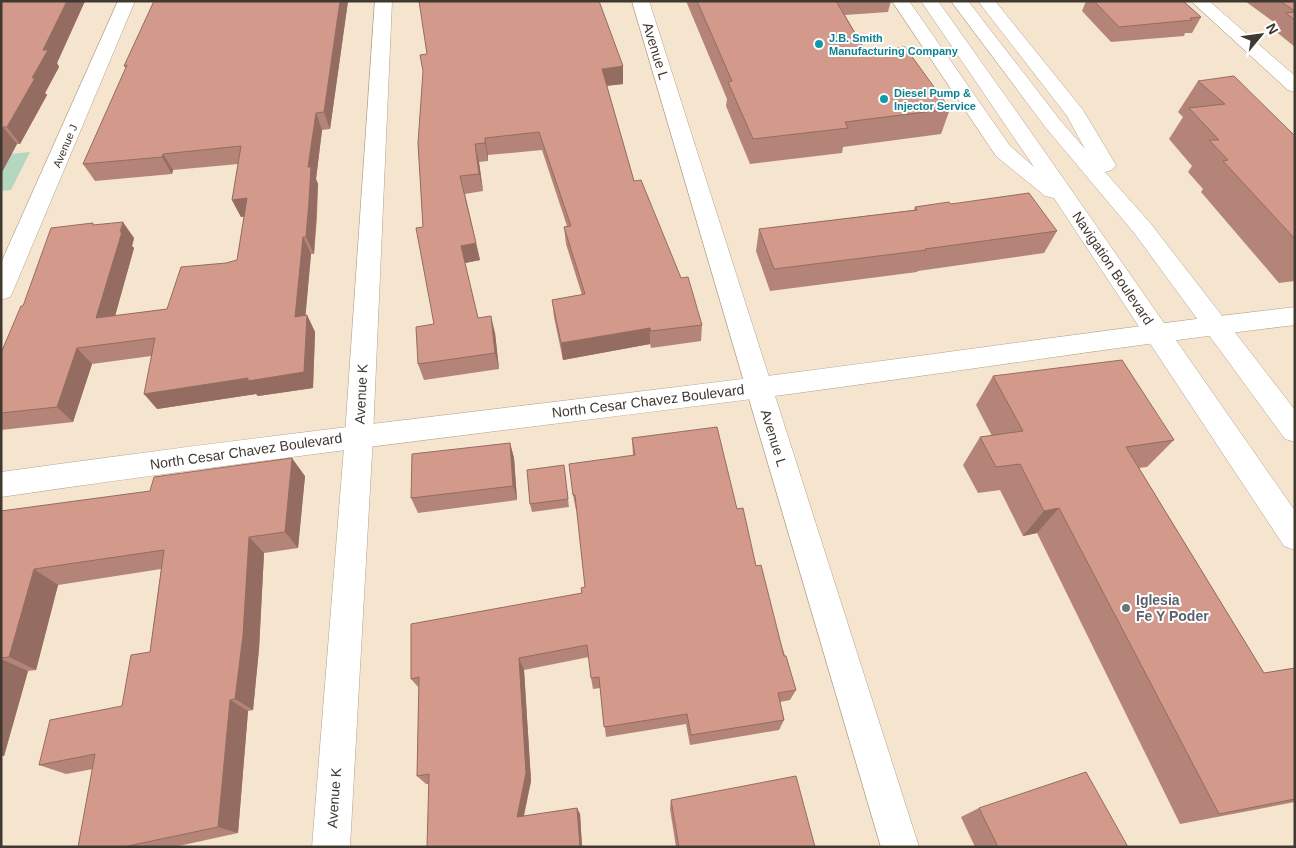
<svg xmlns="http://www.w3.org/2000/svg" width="1296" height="848" font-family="Arial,sans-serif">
<rect width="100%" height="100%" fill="#f5e4ce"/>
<!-- green -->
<polygon fill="#b4d7c0" points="30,152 11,190 1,191 1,155"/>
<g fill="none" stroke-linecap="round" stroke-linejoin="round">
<!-- minor casing -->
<g stroke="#b2a28d" stroke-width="1">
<g id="minor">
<polygon points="118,1 135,1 13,291 10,297 1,300 1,263"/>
<polygon points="375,1 392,1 373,435 350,847 312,847 345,435"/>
<polygon points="632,1 649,1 919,847 881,847"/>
<polygon points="1191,1 1209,1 1295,76 1295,92 1288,90"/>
</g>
</g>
<!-- tertiary casing -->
<g stroke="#b2a28d" stroke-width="1">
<path id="tertiary" d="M1295,307V325C1121,346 948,373 775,396C517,429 259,459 1,497V472C259,436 517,407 775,375C948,353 1121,327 1295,307Z"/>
</g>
<!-- primary casing -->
<g stroke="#b2a28d" stroke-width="1">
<g id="primary">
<polygon points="892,1 909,1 1010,146 1034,167 921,1 938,1 1033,135 1295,511 1295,550 1284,546 1054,198 1045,196 996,156"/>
<polygon points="951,1 968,1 1060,120 1085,149 1067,116 978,1 995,1 1083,110 1116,165 1112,170 1105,172 1151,224 1295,410 1295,442 1285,439 1135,234 1046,128"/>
</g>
</g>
<!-- minor -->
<use href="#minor" fill="#fff" fill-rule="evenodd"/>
<!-- tertiary -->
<use href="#tertiary" fill="#fff" fill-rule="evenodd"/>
<!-- primary -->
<use href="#primary" fill="#fff" fill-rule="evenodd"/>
</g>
<!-- wall -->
<g fill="#b58478">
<polygon points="1,1 85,1 57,63 59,67 45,93 47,95 20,144 17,144 1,174"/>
<polygon points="348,1 330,129 322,130 316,179 318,184 317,218 314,254 311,254 305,316 307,315 315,332 313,388 258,396 256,394 157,409 151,356 92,364 73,422 1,430 1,353 23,306 95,225 134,238 132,246 134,248 115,316 167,309 226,263 237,260 244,216 241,217 232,200 238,164 173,170 172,174 95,181 83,164 126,69 124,66"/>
<polygon points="686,1 891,1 888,12 845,15 866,52 950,109 941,134 843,147 842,153 750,164 726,106 727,99"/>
<polygon points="1086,1 1183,1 1201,17 1192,33 1185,33 1184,36 1111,42 1082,11"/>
<polygon points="1245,1 1295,1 1295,47 1274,30 1278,25"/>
<polygon points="623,66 623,84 607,86 634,181 681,278 702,325 701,341 651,348 650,344 563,360 554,317 552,300 582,295 566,244 564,227 567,226 542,150 488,155 488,161 479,162 483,191 465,194 480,260 465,263 478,318 495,333 499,369 424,380 418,364 434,324 423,227 418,143"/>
<polygon points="1198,81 1295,136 1295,281 1279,283 1201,192 1203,189 1188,172 1192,166 1169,139 1183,117 1178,112"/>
<polygon points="951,204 1057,231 1044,253 918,271 917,272 770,291 756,251 759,229 914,210 915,207"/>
<polygon points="993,376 1174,440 1147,467 1139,468 1264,673 1295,668 1295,802 1180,824 1037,533 1023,536 1000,490 978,493 963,465 980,437 992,436 976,405"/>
<polygon points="632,438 737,509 756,566 796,690 790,700 780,702 784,720 779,730 690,745 686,724 606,737 600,688 593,689 591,678 589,657 524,670 531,781 524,816 577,808 580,814 582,847 428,784 426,784 417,776 419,688 411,679 582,593 585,587 577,510 576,510 573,495 633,456"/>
<polygon points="510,443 514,458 517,500 418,513 411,498"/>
<polygon points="565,473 569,507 532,512 530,504"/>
<polygon points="305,476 298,548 264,553 259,649 253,710 248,711 238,833 174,847 78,847 93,769 66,774 39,765 122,706 150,652 161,569 58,585 36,670 28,671 4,756 1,756 1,511"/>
<polygon points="671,800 815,847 676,847 670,809"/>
<polygon points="979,808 1128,847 975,847 961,817"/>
</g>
<!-- shaded-wall -->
<g fill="#946c61">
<polygon points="67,1 85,1 57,63 59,67 45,93 47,95 20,144 7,127 32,78 43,50"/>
<polygon points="340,1 348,1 330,129 324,112"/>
<polygon points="623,66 623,84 602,86 602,69"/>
<polygon points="316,113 322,130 316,179 318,184 314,254 306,237 308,167"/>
<polygon points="3,127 17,144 1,174 1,131"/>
<polygon points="485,138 488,155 488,161 485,143"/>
<polygon points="475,144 479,162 483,191 479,174"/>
<polygon points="163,154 173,170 172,174 162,157"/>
<polygon points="460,176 480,260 465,263 482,335 461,246"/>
<polygon points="247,198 256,215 241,217 232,200"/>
<polygon points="123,222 134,238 132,246 134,248 110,334 96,318"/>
<polygon points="303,237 311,254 304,333 295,317"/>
<polygon points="307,315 315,332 313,388 258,396 256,394 157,409 144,394"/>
<polygon points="491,316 495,333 499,369 495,353"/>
<polygon points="650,328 650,344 563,360 561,343"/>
<polygon points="77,348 92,364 73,422 57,407"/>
<polygon points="510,443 514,458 517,500 513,486"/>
<polygon points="292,458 305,476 298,548 285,532"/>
<polygon points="1059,508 1037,533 1023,536 1044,511"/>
<polygon points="249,537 264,553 259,649 253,710 235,699"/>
<polygon points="34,569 58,585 36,670 9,657"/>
<polygon points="519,658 524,670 531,781 522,823 517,817"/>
<polygon points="1,659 28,671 4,756 1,755"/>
<polygon points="230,700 248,711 238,833 218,827"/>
<polygon points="577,808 580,814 582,847 580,847"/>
</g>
<!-- building -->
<g fill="#d39a8b" stroke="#946c61">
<polygon points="1,1 67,1 43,50 48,50 32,78 35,78 7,127 3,127 1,131"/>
<polygon points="154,1 340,1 324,112 316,113 308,167 311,167 309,201 306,237 303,237 295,317 307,315 304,372 248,381 248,378 144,394 155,338 77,348 57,407 1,413 1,353 21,306 23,306 51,228 93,223 93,225 123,222 120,232 122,232 96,318 167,309 181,267 226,263 237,260 247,198 232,200 241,146 163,154 162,157 83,164 127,65 124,66"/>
<polygon points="419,1 599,1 623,66 602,69 634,181 641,180 681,278 688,277 702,325 651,331 650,328 561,343 552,300 585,294 564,227 571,226 539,132 485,138 485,143 475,144 479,174 460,176 476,243 461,246 478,318 491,316 495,353 418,364 416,327 434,324 416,228 423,227 418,143 423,71 420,55 427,54"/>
<polygon points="697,1 836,1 866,52 905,47 950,109 845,122 848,128 753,139 728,82 732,81"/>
<polygon points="1094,1 1183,1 1201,17 1190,18 1192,20 1119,27"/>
<polygon points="1280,1 1295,1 1295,11"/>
<polygon points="1295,12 1295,20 1286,13"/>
<polygon points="1234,76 1295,136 1295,239 1223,161 1228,160 1209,140 1219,140 1189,108 1225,104 1198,81"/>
<polygon points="1029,193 1057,231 925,249 926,250 774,269 759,229 917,210 915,207 949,202 951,204"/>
<polygon points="1122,360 1174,440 1126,447 1264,673 1295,668 1295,799 1219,814 1059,508 1044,511 1020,464 996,467 980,437 1023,431 993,376"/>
<polygon points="717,427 737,509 743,508 756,566 761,565 784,656 786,656 796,690 778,693 784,720 691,735 687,714 604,727 599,677 591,678 587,645 519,658 526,773 517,817 577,808 580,847 427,847 429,774 417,776 419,677 411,679 411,624 582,593 581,588 585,587 575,495 573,495 569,464 635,455 632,438"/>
<polygon points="510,443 513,486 411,498 412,454"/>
<polygon points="292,458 285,532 249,537 243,635 235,699 230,700 218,827 123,847 78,847 95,754 39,765 50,720 122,706 131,655 150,652 164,550 34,569 9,657 1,658 1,511 150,491 154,477"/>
<polygon points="564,465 568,499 530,504 527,470"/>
<polygon points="1086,772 1128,847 998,847 979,808"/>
<polygon points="796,776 815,847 679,847 671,800"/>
</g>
<!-- markers -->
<g fill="#0f9aa8" stroke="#fff" stroke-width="2">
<circle cx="819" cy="44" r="5"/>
<circle cx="884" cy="99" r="5"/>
</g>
<circle fill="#6b7280" stroke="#fff" stroke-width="2" cx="1126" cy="608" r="5"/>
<g text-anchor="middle" stroke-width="4" stroke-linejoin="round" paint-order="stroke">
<!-- far-culture labels -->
<g font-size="11" font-weight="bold" fill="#0d838f" stroke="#fff" text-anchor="start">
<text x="829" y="42">J.B. Smith<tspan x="829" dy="13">Manufacturing Company</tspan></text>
<text x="894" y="97">Diesel Pump &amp;<tspan x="894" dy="13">Injector Service</tspan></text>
</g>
<!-- far-street labels -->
<g font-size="11" fill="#403930" stroke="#fff">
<text transform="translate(65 146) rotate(-67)" y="4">Avenue J</text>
</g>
<!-- street labels -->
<g font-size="14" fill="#403930" stroke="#fff">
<text transform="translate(656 51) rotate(73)" y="5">Avenue L</text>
<text transform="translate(1113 268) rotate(56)" y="5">Navigation Boulevard</text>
<text transform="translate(361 394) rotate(-87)" y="5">Avenue K</text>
<text transform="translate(648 401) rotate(-7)" y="5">North Cesar Chavez Boulevard</text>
<text transform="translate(774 438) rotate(73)" y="5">Avenue L</text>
<text transform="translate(246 451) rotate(-8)" y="5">North Cesar Chavez Boulevard</text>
<text transform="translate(334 798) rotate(-86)" y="5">Avenue K</text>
</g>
<!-- worship labels -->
<g font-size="14" font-weight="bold" fill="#5b616d" stroke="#fff" text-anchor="start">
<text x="1136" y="605">Iglesia<tspan x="1136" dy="16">Fe Y Poder</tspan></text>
</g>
</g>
<!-- border -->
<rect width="1296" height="848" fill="none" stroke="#403930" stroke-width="5"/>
<!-- north arrow -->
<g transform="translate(1261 35) rotate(61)" stroke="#ffffff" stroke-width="4" paint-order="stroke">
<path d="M0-4L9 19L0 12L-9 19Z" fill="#403930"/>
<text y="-8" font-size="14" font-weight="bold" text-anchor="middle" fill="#403930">N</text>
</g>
</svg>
